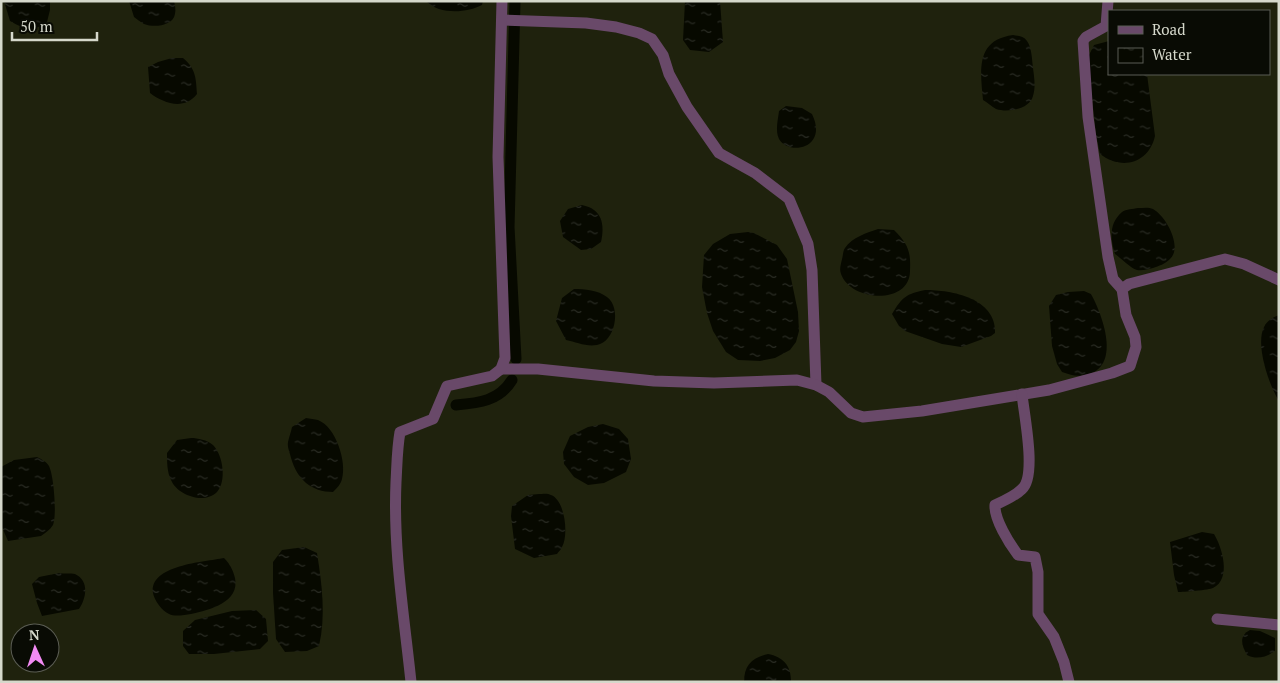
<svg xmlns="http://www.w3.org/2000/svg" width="1280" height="683" font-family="'PT Serif',serif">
<defs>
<pattern id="water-ripples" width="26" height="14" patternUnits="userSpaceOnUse" patternTransform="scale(1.25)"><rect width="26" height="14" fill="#070900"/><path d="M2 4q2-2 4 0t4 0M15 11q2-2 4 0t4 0" fill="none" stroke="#2a2c24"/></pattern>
</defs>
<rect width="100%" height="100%" fill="#1f220d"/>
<!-- water -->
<g fill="url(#water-ripples)">
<path d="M4,1H50V10L47,22C34,32 23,29 10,21Z"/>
<path d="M129,1H174C175,5 176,10 175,14C173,26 154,28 144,24C140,22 137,19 134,17Z"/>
<path d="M426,1H483L482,5C467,13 439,15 426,1Z"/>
<polygon points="685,1 720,1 723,42 709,52 690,50 683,40"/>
<path d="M1013,35C1019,36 1024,36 1027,41C1032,48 1032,60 1033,68C1034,76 1036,87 1033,96C1030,109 1008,113 996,109C992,107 987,102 983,100C980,69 976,40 1013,35Z"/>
<path d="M1109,41V74H1147L1155,136C1149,163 1122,171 1100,154L1096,135L1088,61L1089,55L1094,45Z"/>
<path d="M172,58H183C196,69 196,78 197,94C184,111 163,103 150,93L148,67L158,62Z"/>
<path d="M786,106L802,108L812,114C829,149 788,156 779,139C775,131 778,119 779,111Z"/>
<path d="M582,205C602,209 605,224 601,242L591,249L581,250L563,237L560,221L568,209Z"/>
<path d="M1138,208C1143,208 1149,207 1153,209C1166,216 1183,247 1170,259C1165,264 1159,266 1153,268C1149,269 1142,271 1137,270C1130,268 1121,258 1115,254C1110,239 1109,223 1122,212C1126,209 1133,209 1138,208Z"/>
<path d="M878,229L894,230C908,244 911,251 910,271C910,305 851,302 841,274C839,269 841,264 842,259C843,256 843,250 845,248C852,237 867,233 878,229Z"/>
<polygon points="748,232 754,233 777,245 787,259 798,312 799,331 796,342 790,350 775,358 760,361 738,360 726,352 713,331 707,313 702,287 704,255 713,244 730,234"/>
<path d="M574,289C585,289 598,290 607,297C622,308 615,342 597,345C586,347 576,342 566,340L556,321L562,298Z"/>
<path d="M925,290C952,290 996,298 995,333L991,336L961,347L942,344L905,331L899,326L892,314C902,297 906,294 925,290Z"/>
<path d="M1084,291L1091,294C1102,314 1121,364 1089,374C1078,377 1073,376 1062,372L1057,364L1052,346L1049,306L1056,295L1068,292Z"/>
<path d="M1279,315V401C1269,385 1255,345 1264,327C1267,321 1273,317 1279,315Z"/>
<path d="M306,418C310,419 315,419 318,420C336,427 347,462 342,479C341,484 337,488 333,492C311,492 297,479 291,458C290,453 287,447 288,442C289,437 291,432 292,427Z"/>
<polygon points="603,424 619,429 628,439 631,459 626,472 604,483 588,485 574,477 564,464 563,452 570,436 588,427"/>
<path d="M191,438C198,438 207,440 213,445C223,455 227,481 217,492C204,505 177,495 171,480C167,472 167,462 167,453L177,440Z"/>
<path d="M37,457C41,459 46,461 49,466C54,476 57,515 53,525C50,530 45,533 41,536L8,541L1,525V467L14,460Z"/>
<path d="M539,494C542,494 548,493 551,495C565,500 569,535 562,547C561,550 559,551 557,554L534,558L515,549L511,516L512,506L528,495Z"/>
<path d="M1202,532L1214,534C1222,547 1232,579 1213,588C1210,590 1183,592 1178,592L1174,575L1170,542Z"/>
<path d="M304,547L317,553C322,584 326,616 319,646L307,651L285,652L276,639L273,593V562L282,550Z"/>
<path d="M224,558C230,564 233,570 235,578C240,602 210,610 191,614C185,615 174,617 169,614C162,611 154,600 153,593C149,565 204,562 224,558Z"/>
<path d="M59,573C64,574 71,573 75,574C90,581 86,599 79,609L42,616L37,603L32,584L39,577Z"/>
<polygon points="256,610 266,619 268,641 260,649 214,654 189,654 183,646 183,631 195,620 232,611"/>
<path d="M1250,630L1260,631L1275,638V651C1266,657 1257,660 1247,655C1242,646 1238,636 1250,630Z"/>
<path d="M768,654C783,657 791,665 791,682H744C744,665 752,658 768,654Z"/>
</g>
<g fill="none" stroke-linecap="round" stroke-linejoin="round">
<!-- canal -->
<g stroke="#070900" stroke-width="11">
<polyline points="515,1 509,227 516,359"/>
<path d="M456,405C479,403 499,401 512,380"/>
</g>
<!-- minor -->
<g stroke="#694969" stroke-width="11">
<polyline points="1108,1 1106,26 1086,37 1083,41 1088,117 1108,257 1113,279 1122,289"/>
<polyline points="502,20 586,23 616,27 639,33 652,39 663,55 669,74 687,107 719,153 755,173 789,199 808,244 812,270 816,385"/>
<polyline points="501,369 538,369 654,381 714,383 797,380 816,385 829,392 851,413 863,417 922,411 1049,390 1112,373 1130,366 1136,347 1135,337 1126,315 1122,289 1129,284 1225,259 1244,264 1279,280"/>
<path d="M1022,394C1024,415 1037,476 1022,489C1015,496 1004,501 995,505C994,519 1009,543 1018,555L1035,557L1038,572V614L1054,637L1064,662L1069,682"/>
<polyline points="1217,619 1279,625"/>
<path d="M411,682C404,615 393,549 396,482C397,465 397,449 400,432L433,419L447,386L492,376L501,369L505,358L498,157L502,1"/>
</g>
</g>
<!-- border -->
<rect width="1280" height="683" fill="none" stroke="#d5d8cb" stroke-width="5"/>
<!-- legend -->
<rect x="1108" y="10" width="162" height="65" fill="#090b04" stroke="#5b5d54"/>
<rect x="1118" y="26" width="25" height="8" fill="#694969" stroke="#5b5d54"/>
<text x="1152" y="35" font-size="15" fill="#d5d8cb">Road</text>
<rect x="1118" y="48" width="25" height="15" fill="url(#water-ripples)" stroke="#5b5d54"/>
<text x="1152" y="60" font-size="15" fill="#d5d8cb">Water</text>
<!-- north arrow -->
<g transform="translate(35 648) rotate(357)"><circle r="24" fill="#090b04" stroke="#5b5d54"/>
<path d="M0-4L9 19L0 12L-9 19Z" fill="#f28af3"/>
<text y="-8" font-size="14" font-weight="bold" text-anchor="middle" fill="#d5d8cb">N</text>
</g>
<!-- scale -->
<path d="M12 32v8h85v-8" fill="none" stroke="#d5d8cb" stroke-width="2.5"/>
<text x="20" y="32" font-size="15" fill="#d5d8cb" stroke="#090b04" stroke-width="4" paint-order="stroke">50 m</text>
</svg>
